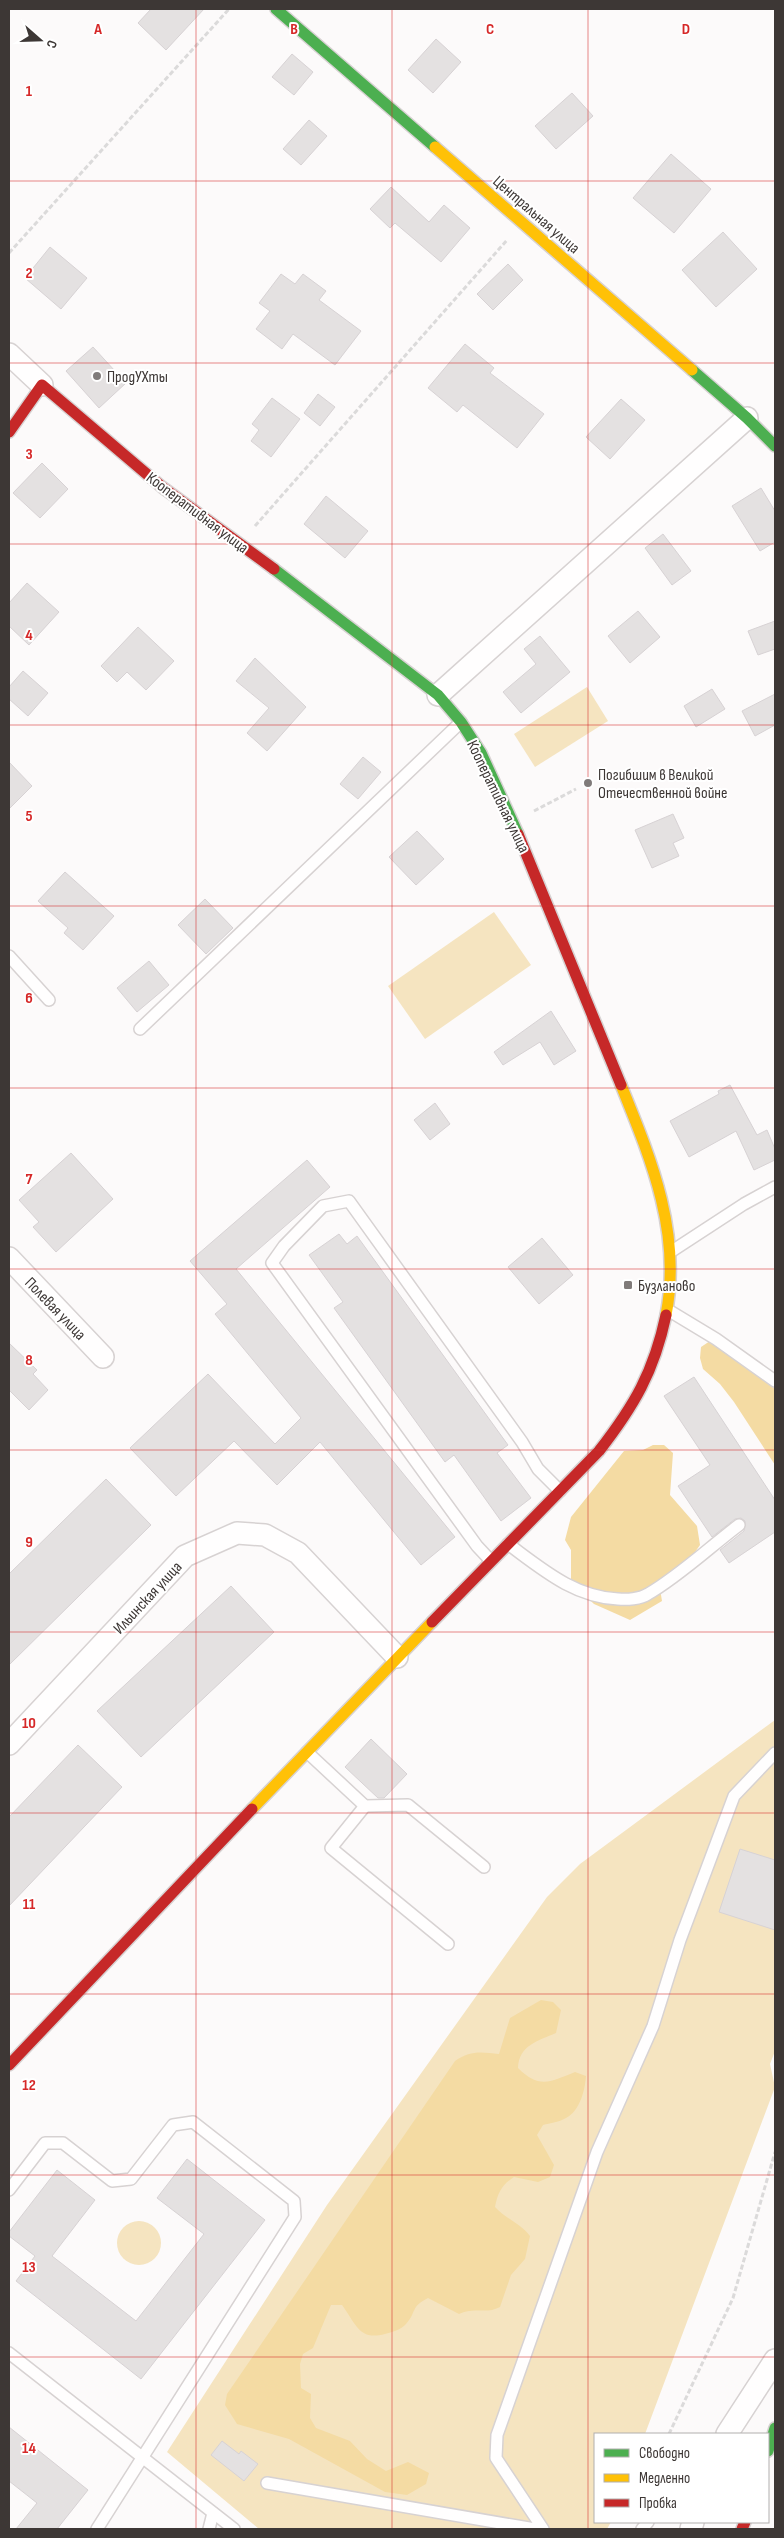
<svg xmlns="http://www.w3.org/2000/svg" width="784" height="2538" font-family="'Sofia Sans Condensed',sans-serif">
<rect width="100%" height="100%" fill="#fcfafa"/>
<!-- green -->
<g fill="#f5e4c0">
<polygon points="587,687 608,721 535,767 514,734"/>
<polygon points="494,912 531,965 425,1039 388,986"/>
<polygon points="775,1720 775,2051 770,2064 775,2087 645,2434 595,2434 595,2522 611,2522 607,2529 259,2529 167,2452 327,2205 547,1897 580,1864"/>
<circle cx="139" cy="2243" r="22"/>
</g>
<!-- forest -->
<g fill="#f4dba3">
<polygon points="710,1341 775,1389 775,1465 734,1402 720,1384 703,1369 700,1358 701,1347"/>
<polygon points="653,1445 664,1445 673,1453 670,1495 697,1526 700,1545 693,1555 675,1569 660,1589 662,1601 630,1620 594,1604 571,1582 571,1550 565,1540 571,1517 624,1451 643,1450"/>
<path d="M541,2000L553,2002L561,2010L556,2033C538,2041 519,2045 518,2068C539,2089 550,2082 575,2072L586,2076C585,2090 580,2111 566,2118C560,2122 550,2123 543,2125L537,2135L554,2165L550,2177L538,2182L514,2177C502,2185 498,2192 495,2207C506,2219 520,2223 530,2236L525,2259L511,2275L500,2307C485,2315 475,2306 459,2314L428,2298C410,2307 417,2312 406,2324C401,2330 392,2332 385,2334C359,2341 356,2324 342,2305H331L313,2348L303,2354L300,2364L301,2388L311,2394L310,2418L316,2428L350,2441L367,2459L386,2471L408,2462L429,2473L426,2484L407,2495L385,2492L289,2439L237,2424L225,2405L227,2394L455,2061C470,2050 482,2052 499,2054L510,2018Z"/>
</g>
<!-- building -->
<g fill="#e4e1e1" stroke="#d7d2d4">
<polygon points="151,9 204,9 166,50 138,23"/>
<polygon points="436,39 461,62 433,93 408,70"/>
<polygon points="292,54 313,72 294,95 272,77"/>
<polygon points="572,93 593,116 556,149 535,126"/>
<polygon points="309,120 327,136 301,165 283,149"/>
<polygon points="671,154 711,189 674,233 633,198"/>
<polygon points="391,187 429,222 444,205 470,228 441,262 395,223 390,228 370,209"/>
<polygon points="723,232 757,269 716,307 682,270"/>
<polygon points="50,247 87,278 61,309 25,278"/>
<polygon points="508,264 523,280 493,310 477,294"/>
<polygon points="281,274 295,284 303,274 326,291 319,300 361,331 335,365 293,334 282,349 256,329 270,311 259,303"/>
<polygon points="465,344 494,368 490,373 544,414 517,448 463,405 457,412 428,388"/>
<polygon points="93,347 126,383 99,408 66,371"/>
<polygon points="318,394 335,407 320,426 304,413"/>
<polygon points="272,398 300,419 271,457 251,441 259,430 252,424"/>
<polygon points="621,399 645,420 610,459 586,437"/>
<polygon points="42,463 68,489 40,518 13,493"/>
<polygon points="761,488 775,511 775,542 760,551 732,506"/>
<polygon points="326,496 368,531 345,558 304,524"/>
<polygon points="663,534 691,571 672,585 645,548"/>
<polygon points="27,583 59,612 29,645 9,626 9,603"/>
<polygon points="638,611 660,637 630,663 608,636"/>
<polygon points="775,621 775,649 758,655 748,631"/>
<polygon points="138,627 174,661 146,690 127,672 117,682 101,666"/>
<polygon points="540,636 570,672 521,713 503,692 536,664 524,649"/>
<polygon points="255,658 306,707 267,751 247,733 269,708 236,681"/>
<polygon points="23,671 48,693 28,716 9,699 9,687"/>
<polygon points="712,689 725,709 696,727 684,706"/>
<polygon points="775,694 775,725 755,736 742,711"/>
<polygon points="363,757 381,772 358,799 340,784"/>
<polygon points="9,762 32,786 9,809"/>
<polygon points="673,814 684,838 673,843 679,856 652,868 635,830"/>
<polygon points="417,831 444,859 416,885 389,857"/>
<polygon points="65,872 114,916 83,950 64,933 68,928 38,901"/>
<polygon points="205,899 233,928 206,954 178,925"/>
<polygon points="149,961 169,985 137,1012 117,988"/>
<polygon points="551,1011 576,1051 554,1065 540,1042 503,1065 494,1052"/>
<polygon points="730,1085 757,1135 767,1130 775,1149 775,1160 754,1170 736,1131 689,1157 670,1121 719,1094 718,1091"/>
<polygon points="435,1103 450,1124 430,1140 414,1120"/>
<polygon points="71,1153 113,1199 56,1252 33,1227 39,1222 19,1200"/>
<polygon points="307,1160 330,1187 236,1269 455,1537 421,1565 320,1442 277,1485 234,1441 176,1496 130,1448 208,1374 275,1444 301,1418 215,1314 227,1304 190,1261"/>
<polygon points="339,1234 347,1244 357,1236 508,1445 497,1453 531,1498 501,1521 454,1455 445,1462 334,1308 343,1302 309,1255"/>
<polygon points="542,1238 573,1275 539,1304 508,1267"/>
<polygon points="9,1343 37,1370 33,1374 48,1390 29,1410 9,1390"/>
<polygon points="694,1377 775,1500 775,1532 729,1563 720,1550 744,1531 745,1521 741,1518 735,1519 712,1537 678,1486 710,1465 664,1396"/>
<polygon points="106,1479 151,1525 9,1665 9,1574"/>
<polygon points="231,1586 274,1632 141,1757 97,1711"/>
<polygon points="371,1739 407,1774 384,1798 378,1798 345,1767"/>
<polygon points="78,1745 122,1787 9,1906 9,1817"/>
<polygon points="740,1849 775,1860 775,1930 719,1912"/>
<polygon points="187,2159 265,2220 141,2379 16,2281 35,2256 9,2236 9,2232 57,2170 95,2200 52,2256 136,2321 204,2234 157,2198"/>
<polygon points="9,2427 88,2490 57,2529 16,2529 37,2503 9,2481"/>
<polygon points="222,2441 239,2454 241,2451 258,2464 244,2481 211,2455"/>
</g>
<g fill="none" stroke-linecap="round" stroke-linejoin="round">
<!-- lane casing -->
<g stroke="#d7d2d2" stroke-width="14">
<g id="lane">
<polyline points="9,956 49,1000"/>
<polyline points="140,1029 461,722"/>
<polyline points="672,1251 744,1204 775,1187"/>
<polyline points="668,1310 716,1339 775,1381"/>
<path d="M508,1544C542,1569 574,1597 618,1599C627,1600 640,1599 648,1594C678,1577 711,1546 739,1525"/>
<polyline points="491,1561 477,1546 272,1263 284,1246 323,1206 349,1201 522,1442 538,1469 560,1491"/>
<polyline points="307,1752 365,1806 408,1805 484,1867"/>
<polyline points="365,1806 331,1848 448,1944"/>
<polyline points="9,2190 45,2143 63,2143 112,2181 131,2179 173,2125 193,2122 294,2201 295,2217 97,2529"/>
<polyline points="9,2353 234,2529"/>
<polyline points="267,2483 535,2529"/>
<polyline points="209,2529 213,2513"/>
<polyline points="543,2529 496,2458 497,2435 597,2152 653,2026 680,1940 734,1796 775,1753"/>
<polyline points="642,2529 648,2522"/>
</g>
</g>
<!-- street casing -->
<g stroke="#d7d2d2" stroke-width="24">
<g id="street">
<polyline points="9,354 42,385"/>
<polyline points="438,695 747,418"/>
<polyline points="9,1258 103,1357"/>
<polyline points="9,1744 185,1556 237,1533 265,1535 298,1553 397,1657"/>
<polyline points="727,2434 775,2360"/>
<polyline points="691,2529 693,2522"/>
</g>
</g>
<!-- fast casing -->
<g stroke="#d7d2d2" stroke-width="14">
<g id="fast">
<polyline points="276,9 435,147"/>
<polyline points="692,370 747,418 775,446"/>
<polyline points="274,569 438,695 461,722 481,753 518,834"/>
<polyline points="768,2451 775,2428"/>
</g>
</g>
<!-- slow casing -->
<g stroke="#d7d2d2" stroke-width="14">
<g id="slow">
<polyline points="435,147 692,370"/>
<path d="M621,1085C651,1159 682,1233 666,1315"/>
<polyline points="252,1809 432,1622"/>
</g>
</g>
<!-- jam casing -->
<g stroke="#d7d2d2" stroke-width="14">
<g id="jam">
<polyline points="9,432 42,385 162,487 274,569"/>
<polyline points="518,834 621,1085"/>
<path d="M432,1622L599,1451C634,1406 654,1372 666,1315"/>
<polyline points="9,2065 252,1809"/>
<polyline points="742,2529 745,2522"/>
</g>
</g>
<!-- path -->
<g stroke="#dbdada" stroke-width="3" stroke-dasharray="5 2.5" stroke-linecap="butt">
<polyline points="9,253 229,9"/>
<polyline points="255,526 507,240"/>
<polyline points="534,811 576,789"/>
<polyline points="669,2434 733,2298 775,2152"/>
</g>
<!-- lane -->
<use href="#lane" stroke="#fffefe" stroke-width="11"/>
<!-- street -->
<use href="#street" stroke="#fffefe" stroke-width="21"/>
<!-- fast -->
<use href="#fast" stroke="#4caf50" stroke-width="11"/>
<!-- slow -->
<use href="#slow" stroke="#ffc107" stroke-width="11"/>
<!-- jam -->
<use href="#jam" stroke="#c62828" stroke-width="11"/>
</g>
<!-- grid -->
<path fill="none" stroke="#d62828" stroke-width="1" stroke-opacity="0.55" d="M196,9V2529M392,9V2529M588,9V2529M9,181H775M9,363H775M9,544H775M9,725H775M9,906H775M9,1088H775M9,1269H775M9,1450H775M9,1632H775M9,1813H775M9,1994H775M9,2175H775M9,2357H775"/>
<!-- markers -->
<g fill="#807b7a" stroke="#fff" stroke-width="2">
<circle cx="97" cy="376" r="5"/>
<circle cx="588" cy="783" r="5"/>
<rect x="623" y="1280" width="10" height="10" rx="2.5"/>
</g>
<g text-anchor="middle" stroke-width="4" stroke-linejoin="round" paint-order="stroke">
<!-- street labels -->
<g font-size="16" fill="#3d3735" stroke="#fff">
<text transform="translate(537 214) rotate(41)" y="6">Центральная улица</text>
<text transform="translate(198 512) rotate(37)" y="6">Кооперативная улица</text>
<text transform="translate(499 796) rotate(64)" y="6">Кооперативная улица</text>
<text transform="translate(56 1308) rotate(46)" y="6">Полевая улица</text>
<text transform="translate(147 1597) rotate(-47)" y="6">Ильинская улица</text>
</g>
<!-- poi labels -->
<g font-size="16" fill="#3d3735" stroke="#fff" text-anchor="start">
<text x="107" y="382">ПродУХты</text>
<text x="598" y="780">Погибшим в Великой<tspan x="598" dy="18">Отечественной войне</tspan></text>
<text x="638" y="1291">Бузланово</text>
</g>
</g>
<g font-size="16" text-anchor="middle" font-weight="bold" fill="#d62828" stroke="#fff" stroke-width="4" stroke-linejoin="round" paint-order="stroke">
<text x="98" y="34">A</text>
<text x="294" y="34">B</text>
<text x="490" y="34">C</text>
<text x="686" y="34">D</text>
<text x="29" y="96">1</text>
<text x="29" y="278">2</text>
<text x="29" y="459">3</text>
<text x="29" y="640">4</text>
<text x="29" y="821">5</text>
<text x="29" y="1003">6</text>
<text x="29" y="1184">7</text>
<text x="29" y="1365">8</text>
<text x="29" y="1547">9</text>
<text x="29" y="1728">10</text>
<text x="29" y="1909">11</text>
<text x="29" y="2090">12</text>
<text x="29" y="2272">13</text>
<text x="29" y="2453">14</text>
</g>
<!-- border -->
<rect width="784" height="2538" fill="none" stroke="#3d3735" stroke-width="20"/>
<!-- legend -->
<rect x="594" y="2433" width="175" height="90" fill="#ffffff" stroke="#b1afae"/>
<rect x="604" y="2449" width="25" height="8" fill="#4caf50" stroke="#b1afae"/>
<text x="639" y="2458" font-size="15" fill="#3d3735">Свободно</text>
<rect x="604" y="2474" width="25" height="8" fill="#ffc107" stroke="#b1afae"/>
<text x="639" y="2483" font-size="15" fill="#3d3735">Медленно</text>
<rect x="604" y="2499" width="25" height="8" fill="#c62828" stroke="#b1afae"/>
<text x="639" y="2508" font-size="15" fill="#3d3735">Пробка</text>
<!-- north arrow -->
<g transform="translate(40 40) rotate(110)" stroke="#ffffff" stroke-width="4" paint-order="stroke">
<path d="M0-4L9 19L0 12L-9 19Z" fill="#3d3735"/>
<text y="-8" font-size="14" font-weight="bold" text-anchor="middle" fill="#3d3735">С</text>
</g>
</svg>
